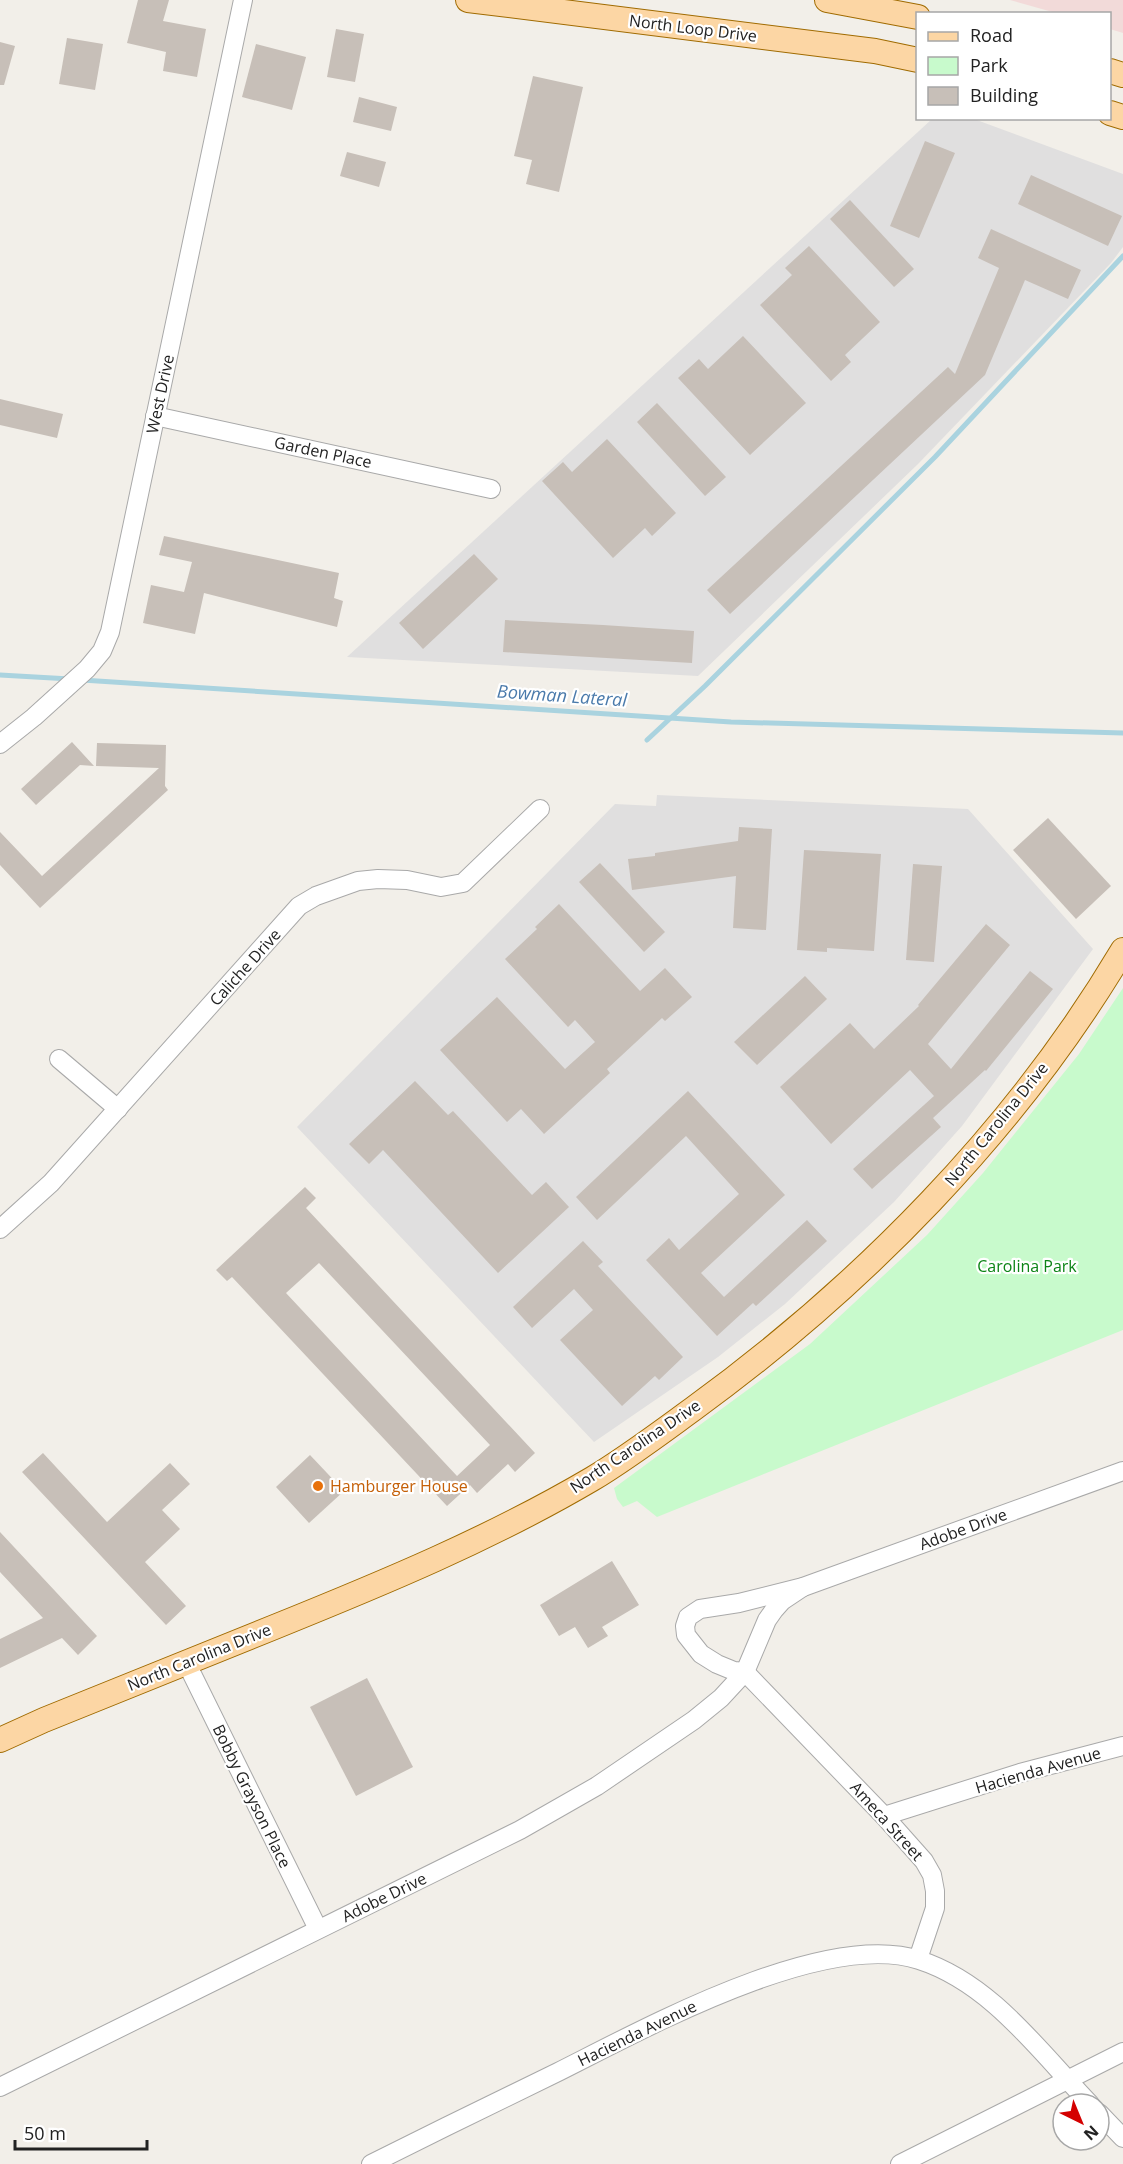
<svg xmlns="http://www.w3.org/2000/svg" width="1123" height="2164" font-family="'Open Sans',sans-serif">
<rect width="100%" height="100%" fill="#f2efe9"/>
<!-- residential -->
<g fill="#e0dfdf">
<polygon points="932,119 974,119 1123,174 1123,247 1111,263 918,464 698,676 347,657"/>
<polygon points="657,795 968,809 1093,949 962,1126 894,1202 785,1304 718,1357 594,1442 297,1127 615,804 656,806"/>
</g>
<!-- commercial -->
<polygon fill="#f2dad9" points="1010,0 1123,0 1123,33 1110,29 1110,14 1056,13"/>
<!-- park -->
<polygon fill="#c8facc" points="1123,988 1123,1330 657,1517 637,1501 623,1507 617,1499 614,1488 810,1344 927,1235 983,1173 1079,1054"/>
<g fill="none" stroke-linecap="round" stroke-linejoin="round">
<!-- stream -->
<g stroke="#aad3df" stroke-width="5">
<polyline points="0,675 70,679"/>
<polyline points="82,680 731,722 1123,733"/>
<polyline points="647,740 705,686 935,457 1123,256"/>
</g>
</g>
<!-- building -->
<g fill="#c7bfb8" fill-rule="evenodd">
<polygon points="138,0 169,0 163,21 206,29 197,77 163,71 166,52 127,43"/>
<polygon points="336,29 364,34 355,82 327,77"/>
<polygon points="67,38 103,44 95,90 59,84"/>
<polygon points="0,42 15,46 4,85 0,85"/>
<polygon points="256,44 306,57 292,110 242,97"/>
<polygon points="533,76 583,87 559,192 526,184 532,160 514,156"/>
<polygon points="359,97 397,107 391,131 353,122"/>
<polygon points="925,141 955,153 919,238 890,226"/>
<polygon points="347,152 386,162 379,187 340,176"/>
<polygon points="1031,175 1122,216 1108,246 1018,204"/>
<polygon points="850,200 914,269 894,287 830,219"/>
<polygon points="991,229 1081,270 1068,299 1025,280 985,375 730,614 707,590 948,367 955,374 999,268 978,258"/>
<polygon points="809,246 880,322 845,355 851,362 831,381 760,305 792,275 785,268"/>
<polygon points="743,336 806,403 750,455 678,378 699,359 708,369"/>
<polygon points="0,399 63,414 57,438 0,425"/>
<polygon points="657,403 726,477 705,496 637,422"/>
<polygon points="607,439 676,513 652,536 645,528 613,558 542,481 563,462 572,472"/>
<polygon points="164,536 339,573 334,598 343,601 337,627 204,593 195,634 143,623 151,585 184,592 192,562 159,555"/>
<polygon points="474,554 498,579 423,649 399,623"/>
<polygon points="505,620 603,625 694,631 692,663 503,652"/>
<polygon points="72,742 94,766 80,765 36,805 21,789"/>
<polygon points="97,743 166,745 165,786 168,790 40,908 0,865 0,832 42,876 159,768 96,766"/>
<polygon points="1048,818 1111,886 1076,919 1013,850"/>
<polygon points="739,827 772,829 766,930 733,928 736,876 632,890 628,859 655,856 655,853 738,841"/>
<polygon points="804,850 881,854 874,951 827,948 827,952 797,950"/>
<polygon points="600,863 665,932 644,952 579,882"/>
<polygon points="913,864 942,866 934,962 906,960"/>
<polygon points="559,904 640,991 665,968 692,997 665,1021 662,1018 607,1069 610,1073 544,1134 521,1109 507,1122 440,1050 497,997 565,1069 595,1042 575,1020 568,1027 505,959 537,929 535,927"/>
<polygon points="986,924 1010,945 928,1044 951,1069 1030,971 1053,989 986,1071 985,1070 933,1118 941,1127 872,1189 853,1169 934,1096 910,1070 831,1144 780,1087 850,1023 874,1049 919,1006 918,1005"/>
<polygon points="805,976 827,999 757,1065 734,1042"/>
<polygon points="415,1081 448,1115 453,1111 532,1195 546,1182 569,1207 498,1273 383,1150 369,1164 349,1144"/>
<polygon points="688,1091 785,1195 701,1273 724,1297 807,1220 827,1241 756,1306 753,1303 717,1336 646,1260 669,1238 679,1250 739,1194 686,1136 597,1220 576,1197"/>
<path d="M305,1187L316,1198L306,1208L535,1453L515,1472L508,1464L477,1493L470,1485L447,1506L232,1277L227,1281L216,1270ZM319,1263L490,1445L457,1476L286,1293Z"/>
<polygon points="583,1241 603,1262 598,1266 683,1357 659,1380 655,1376 622,1406 560,1340 593,1310 574,1289 532,1328 513,1307"/>
<polygon points="43,1453 107,1522 170,1463 190,1484 162,1510 180,1529 145,1562 186,1606 166,1625 22,1472"/>
<polygon points="310,1455 344,1491 309,1523 276,1487"/>
<polygon points="0,1532 97,1636 78,1655 62,1638 0,1668 0,1639 43,1618 0,1572"/>
<polygon points="612,1561 639,1605 602,1627 608,1636 588,1648 575,1627 559,1636 540,1605"/>
<polygon points="367,1678 413,1767 356,1796 310,1707"/>
</g>
<g fill="none" stroke-linecap="round" stroke-linejoin="round">
<!-- minor casing -->
<g stroke="#a9a9a9" stroke-width="20">
<g id="minor">
<polyline points="155,416 491,489"/>
<polyline points="0,744 34,717 87,669 102,651 110,632 243,0"/>
<polyline points="59,1059 118,1109"/>
<polyline points="0,1229 51,1183 299,906 316,896 358,881 378,879 407,880 441,887 463,883 540,809"/>
<polyline points="186,1662 318,1929"/>
<polyline points="745,1672 734,1671 717,1664 701,1654 686,1635 685,1626 688,1617 700,1609 739,1603 803,1587 1123,1471"/>
<polyline points="745,1672 884,1816 924,1861 932,1875 935,1891 935,1908 918,1959"/>
<polyline points="884,1816 1020,1773 1123,1746"/>
<polyline points="0,2087 520,1830 597,1786 694,1720 721,1698 745,1672 767,1620 774,1610 782,1601 803,1587"/>
<polyline points="1099,2113 1123,2138"/>
<path d="M371,2164C433,2133 496,2102 558,2072C644,2029 824,1929 919,1960C991,1983 1039,2051 1090,2104"/>
<polyline points="900,2164 1123,2052"/>
</g>
</g>
<!-- major casing -->
<g stroke="#a06b00" stroke-width="26">
<g id="major">
<polyline points="468,0 875,51 918,60"/>
<polyline points="827,0 918,17"/>
<polyline points="1110,71 1123,75"/>
<polyline points="1110,113 1123,117"/>
<path d="M0,1740L44,1720C120,1689 196,1658 272,1628C381,1584 490,1539 592,1479C627,1458 660,1433 693,1409C861,1287 1016,1130 1123,950"/>
</g>
</g>
<!-- minor -->
<use href="#minor" stroke="#fff" stroke-width="18"/>
<!-- major -->
<use href="#major" stroke="#fcd6a4" stroke-width="24"/>
</g>
<!-- markers -->
<circle fill="#e8710a" stroke="#fff" stroke-width="2" cx="318" cy="1486" r="6"/>
<g text-anchor="middle" stroke-width="4.5" stroke-linejoin="round" paint-order="stroke">
<!-- street labels -->
<g font-size="16" fill="#222" stroke="#fff">
<text transform="translate(693 28) rotate(7)" y="6">North Loop Drive</text>
<text transform="translate(160 394) rotate(-78)" y="6">West Drive</text>
<text transform="translate(323 452) rotate(12)" y="6">Garden Place</text>
<text transform="translate(245 967) rotate(-48)" y="6">Caliche Drive</text>
<text transform="translate(996 1124) rotate(-51)" y="6">North Carolina Drive</text>
<text transform="translate(635 1446) rotate(-34)" y="6">North Carolina Drive</text>
<text transform="translate(963 1529) rotate(-20)" y="6">Adobe Drive</text>
<text transform="translate(199 1657) rotate(-22)" y="6">North Carolina Drive</text>
<text transform="translate(1038 1770) rotate(-16)" y="6">Hacienda Avenue</text>
<text transform="translate(252 1796) rotate(64)" y="6">Bobby Grayson Place</text>
<text transform="translate(887 1821) rotate(48)" y="6">Ameca Street</text>
<text transform="translate(384 1897) rotate(-26)" y="6">Adobe Drive</text>
<text transform="translate(637 2033) rotate(-26)" y="6">Hacienda Avenue</text>
</g>
<!-- park labels -->
<g font-size="16" fill="#0c8416" stroke="#fff">
<text x="1027" y="1272">Carolina Park</text>
</g>
<!-- food labels -->
<g font-size="16" fill="#c56008" stroke="#fff" text-anchor="start">
<text x="330" y="1492">Hamburger House</text>
</g>
<!-- water labels -->
<g font-size="18" font-style="italic" fill="#4a7aab" stroke="#fff">
<text transform="translate(562 696) rotate(4)" y="6">Bowman Lateral</text>
</g>
</g>
<!-- legend -->
<rect x="916" y="12" width="195" height="108" fill="#ffffff" stroke="#a7a7a7" stroke-width="1.5"/>
<rect x="928" y="32" width="30" height="9" fill="#fcd6a4" stroke="#a7a7a7" stroke-width="1.5"/>
<text x="970" y="42" font-size="18" fill="#222222">Road</text>
<rect x="928" y="57" width="30" height="18" fill="#c8facc" stroke="#a7a7a7" stroke-width="1.5"/>
<text x="970" y="72" font-size="18" fill="#222222">Park</text>
<rect x="928" y="87" width="30" height="18" fill="#c7bfb8" stroke="#a7a7a7" stroke-width="1.5"/>
<text x="970" y="102" font-size="18" fill="#222222">Building</text>
<!-- north arrow -->
<g transform="translate(1081 2122) rotate(137)"><circle r="28" fill="#ffffff" stroke="#a7a7a7" stroke-width="1.5"/>
<path d="M0-4.5L10 22L0 15L-10 22Z" fill="#d40000"/>
<text y="-9" font-size="16" font-weight="bold" text-anchor="middle" fill="#222222">N</text>
</g>
<!-- scale -->
<path d="M15 2140v9h132v-9" fill="none" stroke="#222222" stroke-width="3"/>
<text x="24" y="2140" font-size="18" fill="#222222" stroke="#ffffff" stroke-width="4.5" paint-order="stroke">50 m</text>
</svg>
